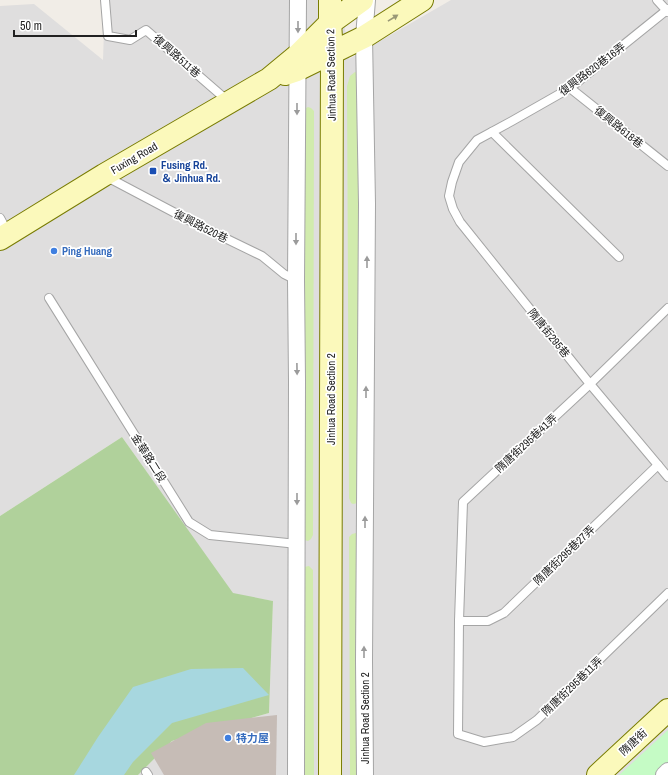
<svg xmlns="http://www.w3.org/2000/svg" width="668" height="775" font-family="'Archivo Narrow','Noto Sans TC',sans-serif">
<rect width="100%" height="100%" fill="#f1ede7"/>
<!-- residential -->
<polygon fill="#dfdede" points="105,0 341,0 349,59 451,0 668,0 668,775 138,775 172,741 269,713 273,601 233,594 122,437 0,516 0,6 34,4 103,60"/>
<!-- grass -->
<g fill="#d1ebad">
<polygon points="355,72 358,73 361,76 358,503 353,504 351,503 349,498 347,86 350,76"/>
<polygon points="308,107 311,108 314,111 314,114 313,535 311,539 308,541 304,540 301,115 304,109"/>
<polygon points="356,533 358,534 361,775 350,775 349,537 352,534"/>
<polygon points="309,566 313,570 314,775 300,775 304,567"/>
</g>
<!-- forest -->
<polygon fill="#b0d19b" points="122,437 233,593 273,601 269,713 172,741 138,775 0,775 0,516"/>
<!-- park -->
<polygon fill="#c5fbc5" points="668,730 668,763 655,775 619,775"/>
<!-- water -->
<polygon fill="#a7d7df" points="243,668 269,695 172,723 133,762 124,775 74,775 98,737 133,687 191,669"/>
<!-- building -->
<polygon fill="#c6bcb6" points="277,715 276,775 164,775 151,753 206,723"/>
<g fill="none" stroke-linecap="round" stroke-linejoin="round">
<!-- lane casing -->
<g stroke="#a5a5a5" stroke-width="10">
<g id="lane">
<polyline points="105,0 108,36 130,40 146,30 229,102"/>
<polyline points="657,0 668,12"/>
<polyline points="668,9 570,88 512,121 477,140 459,162 452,182 449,196 453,209 460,222 590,384 668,477"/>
<polyline points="570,88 668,166"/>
<polyline points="492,132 619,257"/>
<polyline points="107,177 196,224 262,256 284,274 296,280"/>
<polyline points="0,218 8,233"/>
<polyline points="49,298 189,522 210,535 297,544"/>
<polyline points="668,308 590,384 463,502 459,621 458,734 484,742 513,737 537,720 668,593"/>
<polyline points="459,621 488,621 504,613 658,465"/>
<polyline points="146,772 148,775"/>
</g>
</g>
<!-- street casing -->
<g stroke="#a5a5a5" stroke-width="18">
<g id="street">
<polyline points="296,775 297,381 296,280 298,0"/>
<polyline points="365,775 364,661 367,204 364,37 367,0"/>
<polyline points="664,775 668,771"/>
</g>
</g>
<!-- secondary casing -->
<g stroke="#797c03" stroke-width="24">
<g id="secondary">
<polyline points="330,0 330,23 332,52 330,775"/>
<polyline points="285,74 297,70 364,37 422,0"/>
<polyline points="0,239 104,175 269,79 298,55 330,23 362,0"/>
<polyline points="598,775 668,710"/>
</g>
</g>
<!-- lane -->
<use href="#lane" stroke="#fff" stroke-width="8"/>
<!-- street -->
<use href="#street" stroke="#fff" stroke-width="16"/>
<!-- secondary -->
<use href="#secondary" stroke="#fbf9bb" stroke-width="22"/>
</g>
<!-- one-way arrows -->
<defs><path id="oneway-solid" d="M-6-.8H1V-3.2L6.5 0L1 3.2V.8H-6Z"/></defs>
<use fill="#999876" href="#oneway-solid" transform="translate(393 18) rotate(-32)"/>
<g fill="#9b9b9b">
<use href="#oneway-solid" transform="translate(298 27) rotate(90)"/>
<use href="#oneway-solid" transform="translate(297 109) rotate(90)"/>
<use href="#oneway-solid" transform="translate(296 239) rotate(90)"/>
<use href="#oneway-solid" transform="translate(367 262) rotate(-90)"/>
<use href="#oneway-solid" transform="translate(297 369) rotate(89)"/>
<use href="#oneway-solid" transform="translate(366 392) rotate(-90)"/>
<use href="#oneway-solid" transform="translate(297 499) rotate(90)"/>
<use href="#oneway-solid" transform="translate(365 522) rotate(-90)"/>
<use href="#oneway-solid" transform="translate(364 652) rotate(-90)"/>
</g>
<!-- markers -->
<rect fill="#1a4fb4" stroke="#fff" stroke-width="1.5" x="149" y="167" width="8" height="8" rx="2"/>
<g fill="#3f7fe0" stroke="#fff" stroke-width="1.5">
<circle cx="54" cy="251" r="4"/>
<circle cx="228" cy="738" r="4"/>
</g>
<g text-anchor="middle" stroke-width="3.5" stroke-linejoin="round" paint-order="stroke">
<!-- street labels -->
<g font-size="11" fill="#212121" stroke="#fff">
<text transform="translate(177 56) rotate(41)" y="4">復興路511巷</text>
<text transform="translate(592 69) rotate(-37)" y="4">復興路620巷16弄</text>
<text transform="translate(331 75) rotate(-91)" y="4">Jinhua Road Section 2</text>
<text transform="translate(619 127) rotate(39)" y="4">復興路618巷</text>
<text transform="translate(134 158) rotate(-30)" y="4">Fuxing Road</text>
<text transform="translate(201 226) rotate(27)" y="4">復興路520巷</text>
<text transform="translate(549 333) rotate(51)" y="4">隋唐街295巷</text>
<text transform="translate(331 399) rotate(-90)" y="4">Jinhua Road Section 2</text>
<text transform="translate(526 443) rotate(-43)" y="4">隋唐街295巷41弄</text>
<text transform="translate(149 458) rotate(58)" y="4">金華路二段</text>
<text transform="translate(564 555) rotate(-44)" y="4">隋唐街295巷27弄</text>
<text transform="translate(572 686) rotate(-44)" y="4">隋唐街295巷11弄</text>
<text transform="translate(365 718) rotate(-90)" y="4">Jinhua Road Section 2</text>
<text transform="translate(633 742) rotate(-43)" y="4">隋唐街</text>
</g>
<!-- transit labels -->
<g font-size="11" font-weight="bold" fill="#164399" stroke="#fff" text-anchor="start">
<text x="161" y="169">Fusing Rd.<tspan x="161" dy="13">＆ Jinhua Rd.</tspan></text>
</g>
<!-- shop labels -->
<g font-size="11" font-weight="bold" fill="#366cbe" stroke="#fff" text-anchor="start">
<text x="62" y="255">Ping Huang</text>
<text x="236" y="742">特力屋</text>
</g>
</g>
<!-- scale -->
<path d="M14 30v6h122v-6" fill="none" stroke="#212121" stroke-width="2"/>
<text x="20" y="30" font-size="12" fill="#212121" stroke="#ffffff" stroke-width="3" paint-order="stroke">50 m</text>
</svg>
